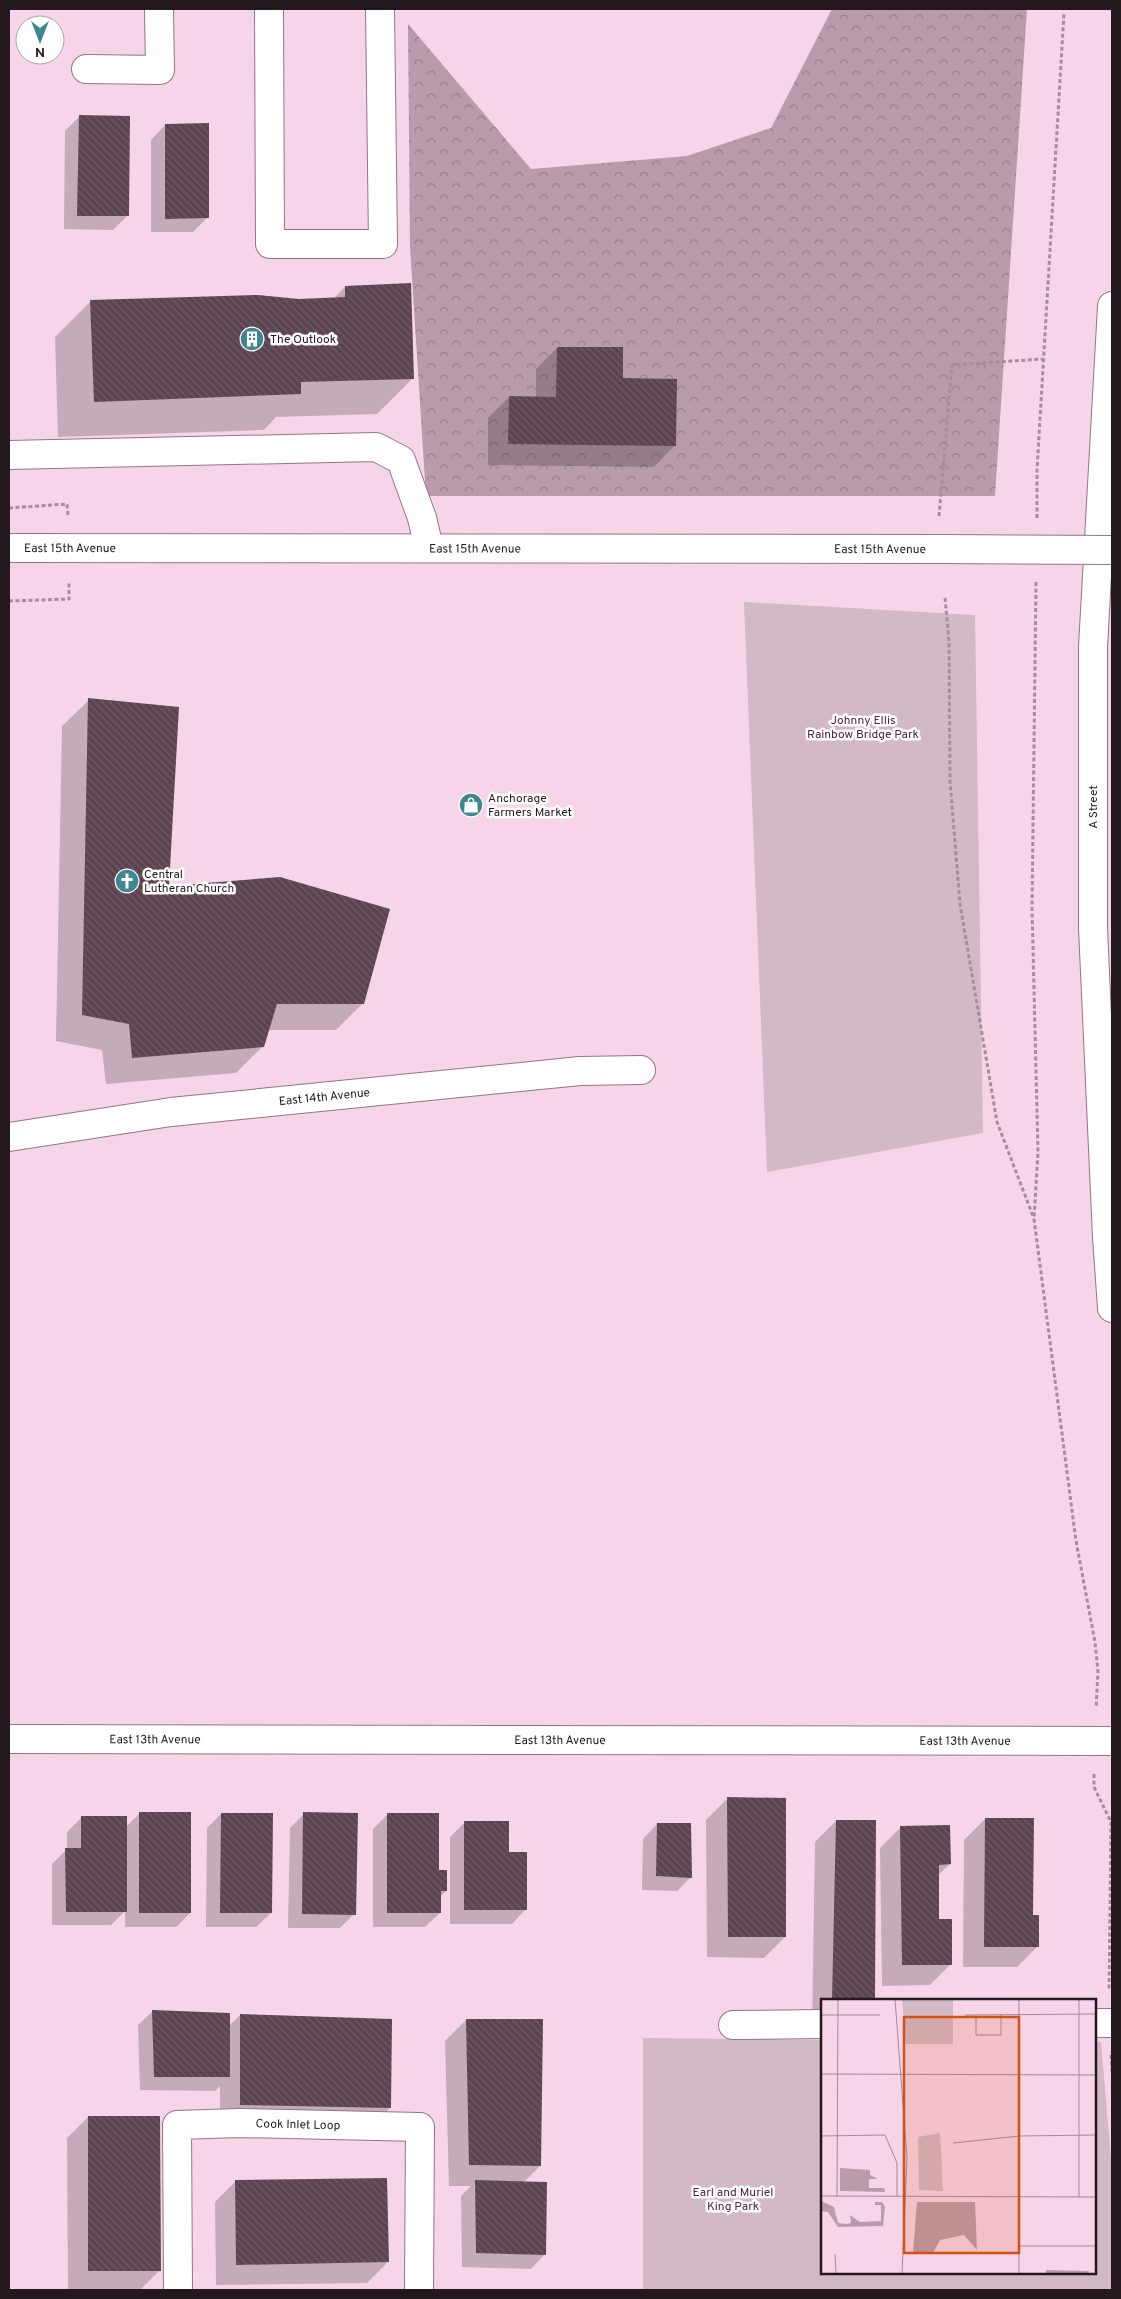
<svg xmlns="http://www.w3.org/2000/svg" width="1121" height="2299" font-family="Overpass,sans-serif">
<defs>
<pattern id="forest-crowns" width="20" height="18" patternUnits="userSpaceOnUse" patternTransform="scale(1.25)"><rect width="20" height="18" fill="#b99cac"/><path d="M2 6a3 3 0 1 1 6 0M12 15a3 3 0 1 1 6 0" fill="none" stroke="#967e8b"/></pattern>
<pattern id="building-back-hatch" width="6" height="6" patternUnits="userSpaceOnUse" patternTransform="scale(1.25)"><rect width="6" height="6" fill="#5c4351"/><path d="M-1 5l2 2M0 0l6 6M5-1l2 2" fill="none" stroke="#6f5b66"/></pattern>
</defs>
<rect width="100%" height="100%" fill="#f7d5e8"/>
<!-- green -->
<g fill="#d3b8c6">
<polygon points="744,602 975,615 983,1133 767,1172"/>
<polygon points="643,2038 822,2040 822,2273 1095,2273 1095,2042 1101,2042 1112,2170 1112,2290 643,2290"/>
</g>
<!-- forest -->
<polygon fill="url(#forest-crowns)" points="832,9 1027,9 995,496 426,496 410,247 408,24 531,169 687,156 771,128"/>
<!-- shadow -->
<g fill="#0003">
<polygon points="80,116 127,216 113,230 64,229 65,131"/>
<polygon points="165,125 208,217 193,232 151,232 151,140"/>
<polygon points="345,287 413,378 377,414 276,417 264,430 58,437 55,337 91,301 333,299"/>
<polygon points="557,348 622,380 674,446 654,467 488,465 488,418 509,397 536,398 536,369"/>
<polygon points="89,700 168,887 363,1003 336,1030 268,1030 263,1046 236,1073 106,1084 102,1050 56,1041 62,726"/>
<polygon points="727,1799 785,1937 764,1958 707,1957 706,1820"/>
<polygon points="139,1814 190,1913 176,1927 125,1927 125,1911 111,1925 52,1925 52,1864 67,1849 67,1832 81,1818 125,1828"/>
<polygon points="221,1814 271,1913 256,1927 206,1927 207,1828"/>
<polygon points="304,1814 354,1914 340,1928 288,1928 290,1828"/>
<polygon points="387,1815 438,1872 446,1891 440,1897 440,1913 425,1927 373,1927 373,1829"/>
<polygon points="985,1819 1032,1916 1038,1946 1017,1967 963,1967 964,1840"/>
<polygon points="836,1821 874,1821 874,2000 822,2000 822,2026 812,2026 815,1842"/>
<polygon points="464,1823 508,1853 526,1909 512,1924 450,1924 450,1837"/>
<polygon points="657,1824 691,1877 677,1891 642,1890 643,1839"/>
<polygon points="901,1827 950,1864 937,1876 938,1921 951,1964 930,1985 882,1986 880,1848"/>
<polygon points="153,2011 229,2026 240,2015 390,2108 369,2129 220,2126 220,2086 215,2091 140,2090 138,2025"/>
<polygon points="466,2020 540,2166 523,2183 545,2254 531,2269 462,2267 461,2196 471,2186 449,2186 445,2041"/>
<polygon points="88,2117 159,2271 140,2290 68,2290 67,2138"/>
<polygon points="236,2181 388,2262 367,2283 216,2285 215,2202"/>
</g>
<!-- building -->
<g fill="url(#building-back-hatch)">
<polygon points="79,115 130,116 129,216 77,216"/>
<polygon points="209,123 209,218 165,219 165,124"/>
<polygon points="411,283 414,379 301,382 301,394 94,402 90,300 258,295 299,299 345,297 345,286"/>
<polygon points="557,347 623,347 623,378 677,379 676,446 508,444 509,396 556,397"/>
<polygon points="88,698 179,707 169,886 280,877 390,909 364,1004 277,1004 264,1047 132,1058 129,1024 82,1015"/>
<polygon points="727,1797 786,1798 786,1937 728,1937"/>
<rect x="139" y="1812" width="52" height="101"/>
<polygon points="303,1812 358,1813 356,1915 302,1914"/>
<polygon points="221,1813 273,1813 272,1913 220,1913"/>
<polygon points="387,1813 439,1813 439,1870 447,1870 447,1891 441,1891 441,1913 387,1913"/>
<polygon points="81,1816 127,1816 127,1912 66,1912 65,1848 81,1848"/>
<polygon points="985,1818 1034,1818 1033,1915 1039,1915 1039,1947 984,1947"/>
<polygon points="836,1820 876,1820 875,2000 832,2000"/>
<polygon points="464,1821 509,1821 509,1852 527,1852 527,1910 464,1910"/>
<polygon points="657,1823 691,1823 692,1878 656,1876"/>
<polygon points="950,1825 951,1864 939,1865 939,1919 952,1919 952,1965 902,1965 900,1826"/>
<polygon points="152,2010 230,2013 230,2077 154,2077"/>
<polygon points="240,2014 392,2019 391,2108 240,2105"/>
<polygon points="466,2019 543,2019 541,2166 469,2165"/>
<polygon points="88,2116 160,2116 161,2271 88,2271"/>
<polygon points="387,2178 389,2262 236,2265 235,2180"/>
<polygon points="475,2180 547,2182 546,2255 476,2253"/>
</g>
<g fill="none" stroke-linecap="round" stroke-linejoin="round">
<!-- minor casing -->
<g stroke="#937586" stroke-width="30">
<g id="minor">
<polyline points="269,9 270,244 383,244 380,9"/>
<polyline points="86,69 160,70 159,9"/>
<polyline points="9,455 376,447 401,460 422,518 429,548"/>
<path id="s1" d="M9,1137L171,1112L580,1071L641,1070"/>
<path id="s2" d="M9,1739L1112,1741"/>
<polyline points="1095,2023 1112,2023"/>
<polyline points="733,2025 822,2024"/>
<path id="s3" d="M178,2290L177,2125L239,2123L420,2127L419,2290"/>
</g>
</g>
<!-- major casing -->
<g stroke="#937586" stroke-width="30">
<g id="major">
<polyline points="1112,306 1093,647 1093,928 1107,1237 1112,1308"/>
<path id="s4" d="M9,548L941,549"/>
</g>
</g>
<!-- path -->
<g stroke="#a78d9c" stroke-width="3" stroke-dasharray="4 2.5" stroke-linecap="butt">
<polyline points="9,508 67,504 68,515"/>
<polyline points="939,516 952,365 1043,359"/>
<polyline points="1037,518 1037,470 1064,13"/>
<polyline points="1036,582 1032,908 1038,1152 1034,1219 1076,1541 1095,1642 1098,1672 1096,1708"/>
<polyline points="945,598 949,641 950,781 960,904 997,1122 1033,1216"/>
<polyline points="9,601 69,599 69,581"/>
<polyline points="1094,1774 1094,1787 1111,1822 1109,1991"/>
<polyline points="1111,2055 1112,2072"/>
</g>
<!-- minor -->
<use href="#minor" stroke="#fff" stroke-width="28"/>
<!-- major -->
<use href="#major" stroke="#fff" stroke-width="28"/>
<!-- major-bridge casing -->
<g stroke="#937586" stroke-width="30" stroke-linecap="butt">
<polyline id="major-bridge" points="941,549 1112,550"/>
</g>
<!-- major-bridge -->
<use href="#major-bridge" stroke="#fff" stroke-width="28"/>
</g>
<!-- icons -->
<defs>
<g id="building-disc" transform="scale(1.25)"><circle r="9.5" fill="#408691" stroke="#fff"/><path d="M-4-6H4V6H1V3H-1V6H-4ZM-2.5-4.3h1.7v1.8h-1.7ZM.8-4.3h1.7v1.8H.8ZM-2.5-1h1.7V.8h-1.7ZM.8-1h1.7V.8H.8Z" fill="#fff"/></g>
<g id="shop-disc" transform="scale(1.25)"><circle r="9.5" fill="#408691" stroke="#fff"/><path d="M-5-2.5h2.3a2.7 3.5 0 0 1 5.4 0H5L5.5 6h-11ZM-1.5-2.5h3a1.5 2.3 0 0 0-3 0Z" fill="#fff"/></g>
<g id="church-disc" transform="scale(1.25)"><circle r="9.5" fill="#408691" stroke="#fff"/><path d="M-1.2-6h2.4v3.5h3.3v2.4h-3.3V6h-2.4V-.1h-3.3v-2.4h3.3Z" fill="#fff"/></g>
</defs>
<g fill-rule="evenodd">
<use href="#building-disc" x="252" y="339"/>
<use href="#shop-disc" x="471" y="805"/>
<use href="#church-disc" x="127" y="881"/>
</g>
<g text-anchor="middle" stroke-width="5" stroke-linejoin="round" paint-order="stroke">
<!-- poi labels -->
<g font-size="12" fill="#24181f" stroke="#fff" text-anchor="start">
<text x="270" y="343">The Outlook</text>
<text x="488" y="802">Anchorage<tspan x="488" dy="14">Farmers Market</tspan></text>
<text x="144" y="878">Central<tspan x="144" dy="14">Lutheran Church</tspan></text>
</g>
<!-- street labels -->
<g font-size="12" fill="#24181f" stroke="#fff">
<text dy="4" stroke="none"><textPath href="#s4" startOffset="61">East 15th Avenue</textPath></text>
<text dy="4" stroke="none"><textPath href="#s4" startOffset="466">East 15th Avenue</textPath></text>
<text dy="4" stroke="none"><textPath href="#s4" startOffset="871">East 15th Avenue</textPath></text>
<text transform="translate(1093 807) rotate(-90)" y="4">A Street</text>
<text dy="4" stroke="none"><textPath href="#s1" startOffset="318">East 14th Avenue</textPath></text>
<text dy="4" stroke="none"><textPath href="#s2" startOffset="146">East 13th Avenue</textPath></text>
<text dy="4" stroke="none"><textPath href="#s2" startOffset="551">East 13th Avenue</textPath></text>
<text dy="4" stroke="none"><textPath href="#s2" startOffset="956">East 13th Avenue</textPath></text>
<text dy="4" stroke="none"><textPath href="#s3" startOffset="286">Cook Inlet Loop</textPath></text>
</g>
<!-- park labels -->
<g font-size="12" fill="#4d243d" stroke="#fff">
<text x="863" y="724">Johnny Ellis<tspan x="863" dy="14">Rainbow Bridge Park</tspan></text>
<text x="733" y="2196">Earl and Muriel<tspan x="733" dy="14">King Park</tspan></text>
</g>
</g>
<!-- overview -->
<g transform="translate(821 1999)">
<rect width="275" height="275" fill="#f7d5e8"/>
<path d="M81,0H132V45H85ZM119,134L122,192L98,191L97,138Z" fill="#d3b8c6"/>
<path d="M19,169L49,171V176L57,180H48V189H63L64,193L19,192ZM0,202L13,208L17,224L25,225L30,224L29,216L39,223L60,222V206H54V203H61L64,208L62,227L17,228L7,213L0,212ZM96,203H154L156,251L143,236L119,241L112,254H92ZM225,271L268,272L267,275H225Z" fill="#b99cac"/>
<path fill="none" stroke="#a38998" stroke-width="1" d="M74,0L86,159L81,275M258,0V198M0,16H59M144,16L275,15M155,16V36H180V15M0,75L275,76M0,137L64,136L76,164V197M132,144L199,137L275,136M0,197L275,198M16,197L17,0M198,247H275M14,255L15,275M198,275V0"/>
<path fill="#d4520e" fill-opacity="0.15" stroke="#d4520e" stroke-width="2.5" d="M83,18H198V254H83Z"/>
<rect width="275" height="275" fill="none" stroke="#24181f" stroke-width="2.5"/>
</g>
<!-- border -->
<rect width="1121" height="2299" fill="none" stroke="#24181f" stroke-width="20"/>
<!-- north arrow -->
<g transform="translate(40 40) rotate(180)"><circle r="24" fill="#ffffff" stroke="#a7a3a5"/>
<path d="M0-4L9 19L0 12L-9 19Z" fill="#408691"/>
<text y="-8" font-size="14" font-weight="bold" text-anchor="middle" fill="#24181f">N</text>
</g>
</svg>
